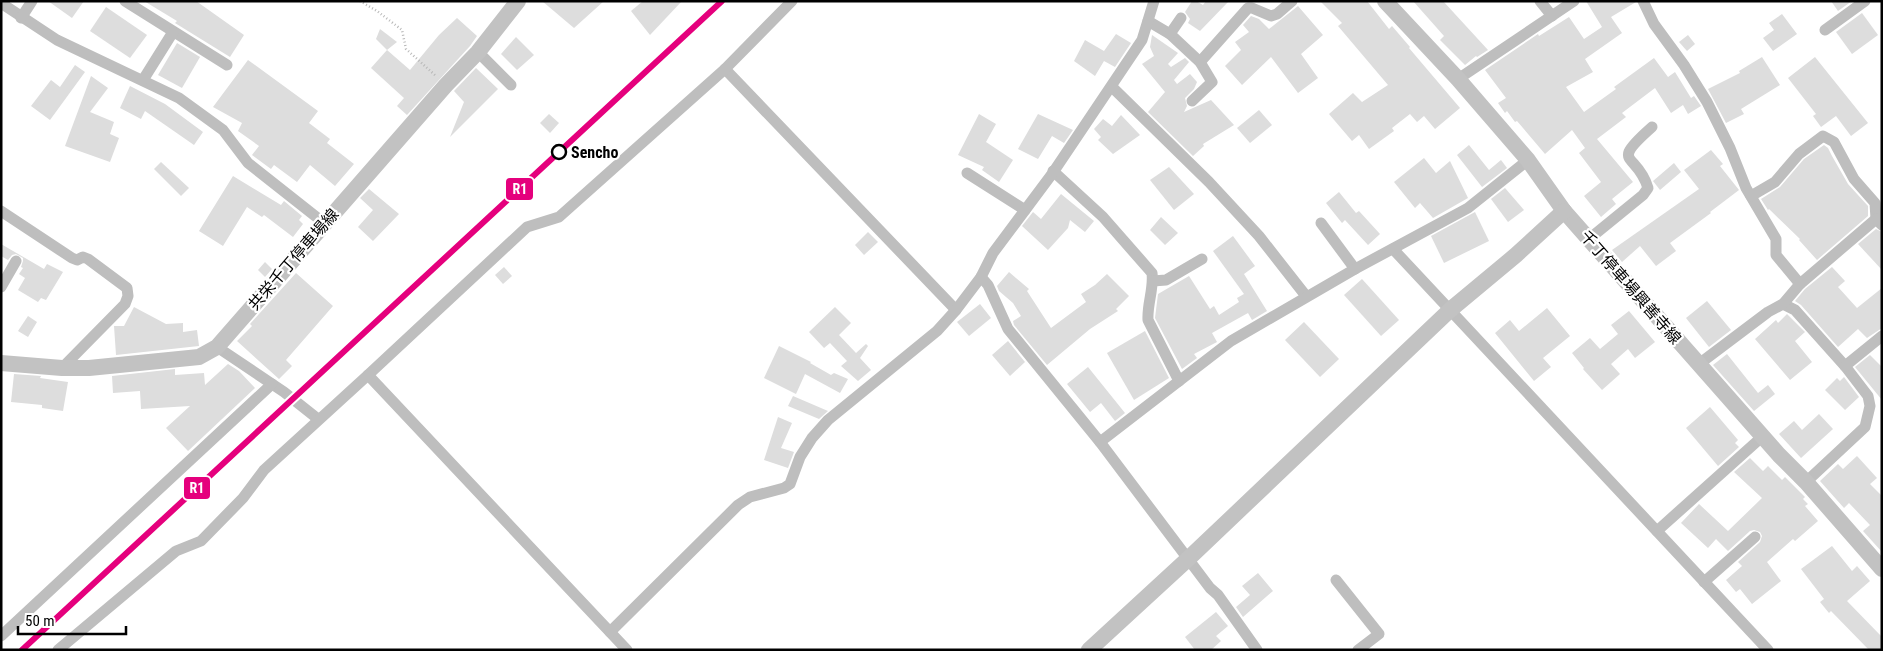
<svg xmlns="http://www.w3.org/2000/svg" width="1883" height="651" font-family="'Roboto Condensed','Noto Sans JP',sans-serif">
<rect width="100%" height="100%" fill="#fff"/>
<!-- building -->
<g fill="#ddd">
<polygon points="48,1 84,1 72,18"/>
<polygon points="144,1 196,1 244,35 230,57 175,23 177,21"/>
<polygon points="542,1 604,1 574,28"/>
<polygon points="643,1 682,1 650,35 631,11"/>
<polygon points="1192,1 1196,1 1203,5 1206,1 1229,1 1200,31 1188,23 1190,19 1185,12"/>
<polygon points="1320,1 1367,1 1389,29 1392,26 1410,47 1409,48 1460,108 1435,129 1424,116 1417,122 1410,114 1392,128 1394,131 1369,149 1359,135 1352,141 1329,114 1353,93 1362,102 1388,85 1338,26 1342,23"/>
<polygon points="1413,1 1443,1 1488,50 1477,57 1476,56 1465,65 1440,40 1444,36"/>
<polygon points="1586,1 1636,2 1611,17 1622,33 1585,59 1593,72 1566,87 1584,112 1616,89 1614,87 1654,58 1668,77 1675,72 1691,98 1694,96 1701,106 1688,114 1683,105 1671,113 1655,88 1622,113 1626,117 1597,139 1633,182 1612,199 1616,204 1601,217 1584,196 1601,182 1579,153 1585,148 1572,130 1545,154 1517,121 1515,122 1507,111 1505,113 1498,103 1506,98 1485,70 1538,34 1539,36 1569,17 1584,39 1602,27"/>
<polygon points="1831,1 1852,1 1838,11"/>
<polygon points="1298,6 1323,35 1301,54 1318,78 1298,93 1271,57 1242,85 1225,66 1241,50 1235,42 1249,32 1243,25 1251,16 1259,19 1269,29"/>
<polygon points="106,7 147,35 130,58 90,31"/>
<polygon points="1862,13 1878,35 1852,54 1836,32"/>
<polygon points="1782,14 1797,34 1773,51 1763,38 1774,30 1769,23"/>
<polygon points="457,18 477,36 470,46 407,115 397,106 404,98 371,68 387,50 410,70 439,35"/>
<polygon points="380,29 397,42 387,50 376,39"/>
<polygon points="1116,34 1131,43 1115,67 1104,61 1095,76 1074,61 1085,40 1104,51"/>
<polygon points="1152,35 1178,53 1168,64 1171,67 1185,58 1189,62 1174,80 1177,84 1190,74 1197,82 1194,89 1185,98 1187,106 1184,112 1211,100 1234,125 1203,144 1204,146 1193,156 1148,112 1165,92 1142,64 1154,56 1150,47"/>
<polygon points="1688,35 1695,44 1687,51 1679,42"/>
<polygon points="516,37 534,55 517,70 501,54"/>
<polygon points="177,43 200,57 182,88 158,75"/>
<polygon points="1762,57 1780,85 1741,109 1744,114 1726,123 1708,89 1740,73 1739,71"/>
<polygon points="1815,57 1868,123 1851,136 1836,116 1821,127 1813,116 1816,114 1788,78"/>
<polygon points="248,60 318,111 309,123 330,139 327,143 354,164 335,186 310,165 297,182 274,165 271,169 252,155 259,146 238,131 242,123 213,107"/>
<polygon points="75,65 85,72 50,120 31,106 51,80 60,87"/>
<polygon points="476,68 498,89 450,137 464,102 454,91"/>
<polygon points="91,76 108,88 90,112 114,122 110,134 119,138 110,162 65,146"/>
<polygon points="130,86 165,104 203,132 194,145 145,111 141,119 120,108"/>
<polygon points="1259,110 1272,125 1250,143 1237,128"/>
<polygon points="549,114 559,123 550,133 540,123"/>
<polygon points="979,114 996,124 986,142 1013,160 999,182 982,170 984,167 958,155"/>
<polygon points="1038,114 1073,130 1064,143 1052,136 1038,159 1018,149"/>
<polygon points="1121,115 1140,135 1113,154 1098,140 1101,137 1094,129 1103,119 1112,126"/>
<polygon points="1469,145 1489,170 1501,160 1507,168 1482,187 1457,155"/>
<polygon points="1824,145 1828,148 1832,156 1848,184 1868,206 1868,216 1817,260 1799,240 1800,239 1769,209 1768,210 1761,199 1780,187 1804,159"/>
<polygon points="1711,150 1723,164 1720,166 1739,190 1710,212 1711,213 1670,243 1676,251 1656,266 1640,246 1622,262 1612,250 1699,189 1684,170"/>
<polygon points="1424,158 1436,173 1450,161 1468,198 1433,218 1420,203 1415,208 1394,182"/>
<polygon points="161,162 189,188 181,196 154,169"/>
<polygon points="1674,163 1681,172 1660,190 1653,181"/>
<polygon points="1169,167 1194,194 1174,210 1150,180"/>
<polygon points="233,176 281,205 284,201 302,216 299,220 303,224 293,237 264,215 262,217 247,207 223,246 199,231"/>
<polygon points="1505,188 1524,210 1508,222 1491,199"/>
<polygon points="369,189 399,214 373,241 358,227 373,210 360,198"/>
<polygon points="1339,192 1356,213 1359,211 1380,234 1368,245 1345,220 1342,223 1326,203"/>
<polygon points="1061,194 1094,221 1085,232 1070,220 1068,228 1048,250 1022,226 1033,212 1041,219"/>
<polygon points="1475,212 1489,241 1444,263 1431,236"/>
<polygon points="1161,217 1178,233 1165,245 1150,230"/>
<polygon points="1876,229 1882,232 1882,270 1858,244"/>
<polygon points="868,232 878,242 864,255 855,245"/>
<polygon points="1233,236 1255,266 1244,274 1267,311 1252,320 1248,313 1212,333 1217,342 1194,354 1197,358 1182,369 1155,318 1158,294 1189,276 1210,309 1214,306 1219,315 1239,302 1237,298 1244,294 1213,251"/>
<polygon points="1,244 44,269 47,264 63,272 46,300 41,298 38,302 18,290 25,278 19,274 23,268 21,267 23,261 23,258 16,254 12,255 8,260 1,256"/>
<polygon points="265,262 272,269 265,277 258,270"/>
<polygon points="504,267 512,276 503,284 495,275"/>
<polygon points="1832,267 1845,281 1838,287 1857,308 1882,288 1882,328 1867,338 1858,329 1838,347 1801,305 1795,301 1805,289"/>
<polygon points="1009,272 1029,289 1027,291 1051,328 1086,302 1081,294 1095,285 1107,274 1129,296 1116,309 1118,311 1090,329 1047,365 1014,325 1013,321 1021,316 1013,303 999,291 997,286"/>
<polygon points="296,273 333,306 286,360 292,366 279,379 237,341 252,326 250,324"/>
<polygon points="1362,279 1399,320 1381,336 1344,295"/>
<polygon points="1707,301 1731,330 1709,347 1686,318"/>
<polygon points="980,304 991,318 969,336 957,322"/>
<polygon points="134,307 166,324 183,323 183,332 197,330 199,346 116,355 114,326 124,326"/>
<polygon points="835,307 851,323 839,335 856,353 866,344 868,346 860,358 871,370 858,381 841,366 847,361 830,343 824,348 809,332"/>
<polygon points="1547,308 1570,336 1543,358 1551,367 1534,381 1495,333 1510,320 1519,331"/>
<polygon points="1629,311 1655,342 1635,358 1628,349 1611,364 1620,374 1602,390 1583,369 1584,368 1572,353 1590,338 1600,349 1618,334 1611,325"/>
<polygon points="1787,314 1805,332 1795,341 1812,362 1790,380 1755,339 1776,320 1778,323"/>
<polygon points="28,316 37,322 28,337 18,331"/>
<polygon points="1304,322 1339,359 1320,377 1285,340"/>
<polygon points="1145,331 1169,378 1134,400 1107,353"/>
<polygon points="1008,341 1025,362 1010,376 992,355"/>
<polygon points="779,346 811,362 810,363 831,375 834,373 848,379 840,393 805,374 796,394 764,378"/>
<polygon points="1727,354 1758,393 1768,385 1775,394 1754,411 1713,365"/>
<polygon points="1870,355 1882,367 1882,400 1855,367"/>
<polygon points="228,364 239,371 255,388 188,451 166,428 190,406 141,409 140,391 113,393 112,376 175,369 175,375 204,373 205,385"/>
<polygon points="1088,367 1125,413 1115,421 1101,403 1090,412 1067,384"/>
<polygon points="14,374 41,376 40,378 68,382 63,411 42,408 42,405 11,402"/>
<polygon points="1844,377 1859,397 1845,410 1825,390 1837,378 1840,381"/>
<polygon points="793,396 828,411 819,419 788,406"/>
<polygon points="1710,407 1738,440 1735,443 1739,447 1718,466 1686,428"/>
<polygon points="1819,414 1833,429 1801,458 1779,434 1794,421 1802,430"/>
<polygon points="778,417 792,423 781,448 794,452 788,468 764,460"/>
<polygon points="1857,456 1877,478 1870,484 1882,496 1882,552 1863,531 1870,525 1849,503 1844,508 1820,481 1838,464 1843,469"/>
<polygon points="1750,458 1763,471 1768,466 1782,480 1785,477 1805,497 1803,499 1808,504 1805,506 1818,521 1795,541 1793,539 1767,562 1781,581 1752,604 1740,589 1736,592 1726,580 1742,566 1738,562 1760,542 1762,536 1760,532 1754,530 1750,531 1728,551 1716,539 1708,548 1681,523 1699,504 1728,531 1762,498 1734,472"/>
<polygon points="1832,546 1852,571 1857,566 1870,581 1847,601 1882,637 1882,650 1869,650 1831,611 1829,613 1820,602 1824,599 1801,569"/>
<polygon points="1258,573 1273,591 1243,617 1236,607 1250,595 1242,586"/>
<polygon points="1216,612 1228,626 1216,636 1221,641 1211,650 1195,650 1185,637"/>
</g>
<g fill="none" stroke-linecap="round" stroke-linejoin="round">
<!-- path -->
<polyline stroke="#b8b8b8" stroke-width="2.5" stroke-dasharray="1 2.5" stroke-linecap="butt" points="360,1 377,11 402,30 406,49 436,76"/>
<!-- street -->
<g stroke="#bebebe" stroke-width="11">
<polyline points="125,1 227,65"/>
<polyline points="1540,1 1552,16"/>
<polyline points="1643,1 1654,24 1684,65 1707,102 1730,148 1746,188 1776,239 1776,255 1800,284"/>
<polyline points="1,3 57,40 179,98 223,130 248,163 324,223"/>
<polyline points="21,18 32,1"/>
<polyline points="1148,21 1170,34 1200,62 1212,82 1192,101"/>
<polyline points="1825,30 1865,1"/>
<polyline points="1170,34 1181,18"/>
<polyline points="478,52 511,85"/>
<polyline points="1200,62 1248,8 1252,8 1271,16 1277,14 1292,1"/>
<polyline points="725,69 956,310"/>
<polyline points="1458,79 1574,1"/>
<polyline points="143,80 173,32"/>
<polyline points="1112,87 1209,182 1259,236 1306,296"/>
<path d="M1053,171L1103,217L1152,273C1154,289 1147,304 1148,320L1179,381"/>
<polyline points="967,173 1025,210"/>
<polyline points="1751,196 1775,182 1799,154 1823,136 1834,142 1854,179 1875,203 1876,219 1882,225"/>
<polyline points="1,211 72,258 77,260 83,257 88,259 127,288 128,296 125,304 62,368"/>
<polyline points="1321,223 1355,269"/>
<path d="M1589,239L1643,195L1648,188C1637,151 1608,166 1652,127"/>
<polyline points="1393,249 1768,650"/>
<polyline points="981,277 988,285 1008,329 1100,442 1210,588 1218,595 1257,650"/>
<polyline points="1153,281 1166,280 1202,259"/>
<polyline points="1,287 16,261"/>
<polyline points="1783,304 1795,310 1845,366 1868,396 1870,406 1865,427 1806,482"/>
<polyline points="217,347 284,392 318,419"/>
<polyline points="1699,364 1768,312 1783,304 1800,284 1876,219"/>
<polyline points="1845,366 1882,336"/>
<polyline points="368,375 627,650"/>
<polyline points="1100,442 1231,341 1355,269 1468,208 1528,160"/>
<polyline points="1657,531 1763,436"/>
<polyline points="1336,580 1379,634 1358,650"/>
<polyline points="1704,582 1755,537"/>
<polyline points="610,632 738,505 750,497 784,488 790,484 800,457 812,438 828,420 937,331 956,310 981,277 993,253 1052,174 1142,40 1154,1"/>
<polyline points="1,636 272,384"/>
<polyline points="58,650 176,551 201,541 243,498 264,470 368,375 527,227 559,217 725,69 792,1"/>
</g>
<!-- secondary -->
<g stroke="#c2c2c2" stroke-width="16">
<polyline points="1385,1 1458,79 1528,160 1564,211 1779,455 1806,482 1882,569"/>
<polyline points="1,363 62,368 89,368 199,357 217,347 446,85 478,52 518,1"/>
<polyline points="1089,650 1189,558 1450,310 1516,255 1564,211"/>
</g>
<!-- rail-1 casing -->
<g stroke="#fff" stroke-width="10">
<polyline id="rail-1" points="22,650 722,1"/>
</g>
<!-- rail-1 -->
<use href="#rail-1" stroke="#e5007d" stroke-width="6"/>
</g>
<!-- markers -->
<circle fill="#fff" stroke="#000" stroke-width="2.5" cx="559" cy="152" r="7"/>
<g text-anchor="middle" stroke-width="4.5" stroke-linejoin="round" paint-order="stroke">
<!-- stop labels -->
<g font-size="16" font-weight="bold" fill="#000" stroke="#fff" text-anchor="start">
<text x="571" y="158">Sencho</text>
</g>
<!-- street labels -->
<g font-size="16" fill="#000" stroke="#fff">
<text transform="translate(293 259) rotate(-49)" y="6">共栄千丁停車場線</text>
<text transform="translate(1631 287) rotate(49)" y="6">千丁停車場興善寺線</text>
</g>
</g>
<g stroke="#fff" stroke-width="2">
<rect x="505" y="177" width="29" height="24" rx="5" fill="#e5007d"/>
<rect x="183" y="476" width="28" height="24" rx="5" fill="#e5007d"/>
</g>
<g font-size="14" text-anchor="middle" font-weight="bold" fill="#fff">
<text x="520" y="194">R1</text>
<text x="197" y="493">R1</text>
</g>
<!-- border -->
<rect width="1883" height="651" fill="none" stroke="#000000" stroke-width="5"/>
<!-- scale -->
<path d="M18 626v8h108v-8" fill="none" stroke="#000000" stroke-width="2.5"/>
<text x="25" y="626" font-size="15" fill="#000000" stroke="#ffffff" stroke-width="4" paint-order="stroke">50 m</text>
</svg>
